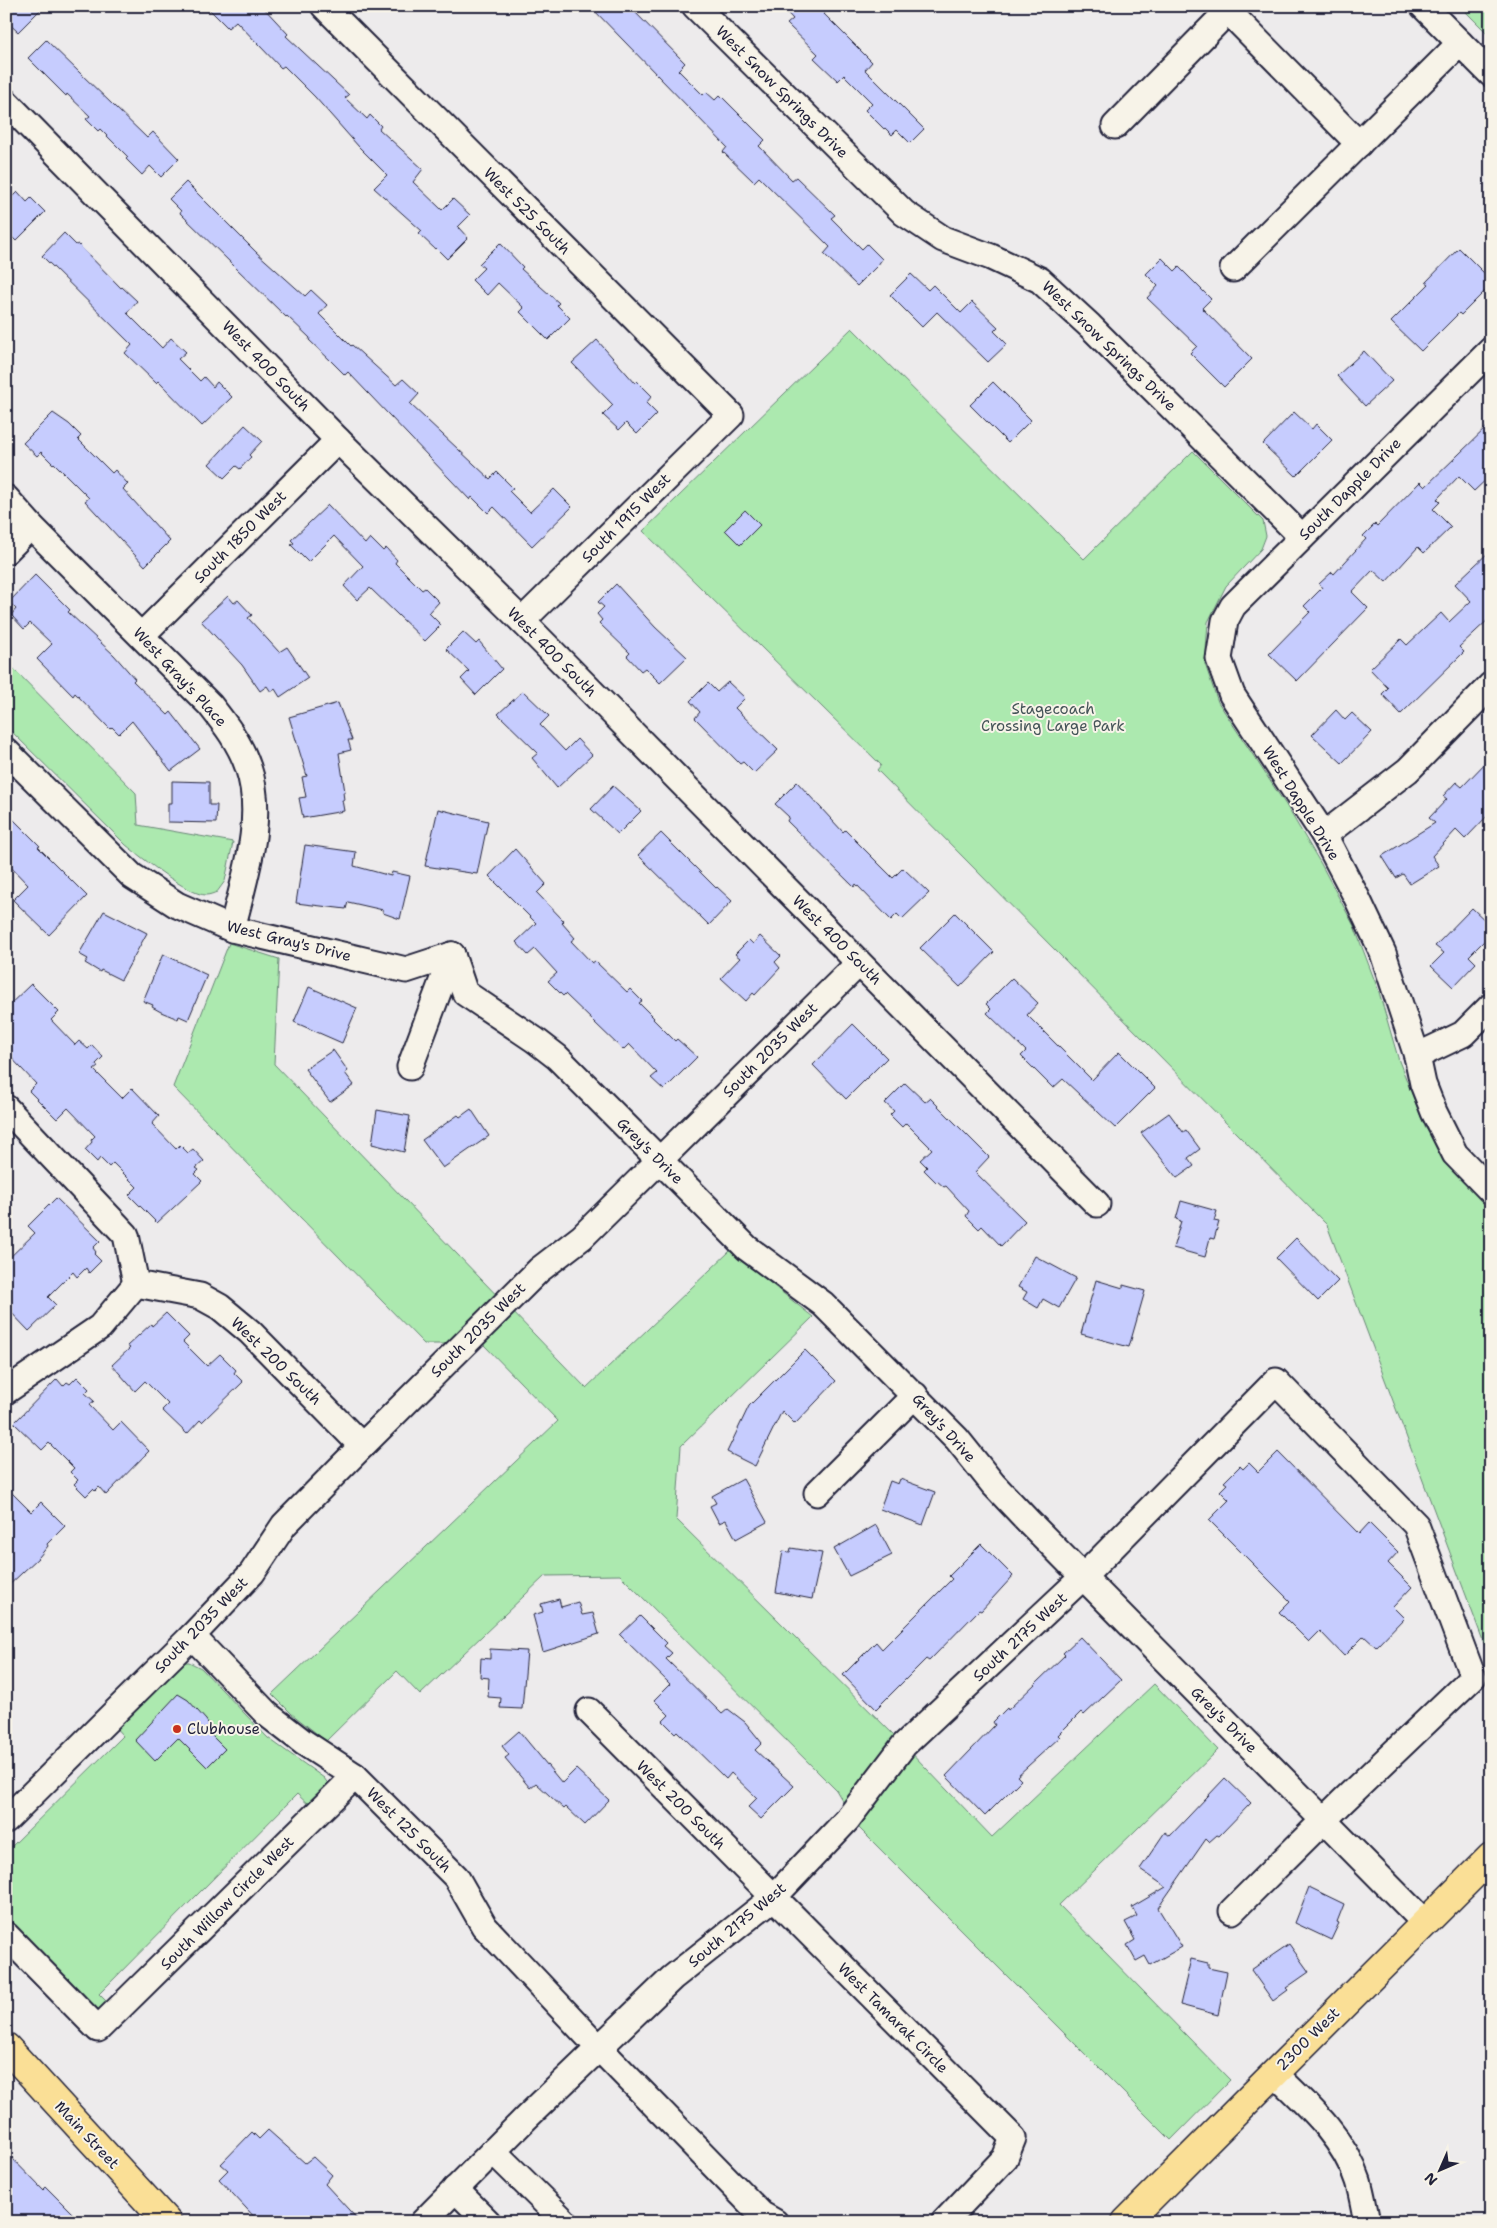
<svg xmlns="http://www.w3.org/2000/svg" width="1497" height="2228" font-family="'Shantell Sans',sans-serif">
<rect width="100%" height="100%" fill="#edebec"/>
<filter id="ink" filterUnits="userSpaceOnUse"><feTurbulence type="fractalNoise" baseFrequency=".02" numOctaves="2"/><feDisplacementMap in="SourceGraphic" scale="10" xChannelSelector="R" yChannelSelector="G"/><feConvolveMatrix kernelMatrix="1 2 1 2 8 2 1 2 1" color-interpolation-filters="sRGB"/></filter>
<g filter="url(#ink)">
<!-- green -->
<g fill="#ace9af" stroke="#678675">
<polygon points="1460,6 1491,6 1491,37"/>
<polygon points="852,328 1084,559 1193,451 1263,521 1266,536 1261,549 1226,586 1208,622 1205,664 1218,702 1286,805 1321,864 1354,926 1379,992 1399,1061 1425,1127 1468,1187 1491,1210 1491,1662 1327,1225 877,770 881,765 643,531"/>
<path d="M6,661L136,793L138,825L233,842L225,881L217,892C214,893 210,895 206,895C188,895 141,857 126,845L6,726Z"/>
<polygon points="229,943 279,959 274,1064 586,1388 730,1251 813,1317 681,1446 676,1519 904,1745 992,1837 1154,1684 1218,1750 1059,1905 1230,2080 1171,2140 858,1827 836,1790 620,1575 545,1576 420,1695 397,1671 326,1741 292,1714 272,1694 558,1421 483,1344 424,1344 173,1087"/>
<polygon points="183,1662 189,1662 201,1668 268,1738 324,1778 329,1785 311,1807 297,1794 99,1994 111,2006 106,2010 96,2010 6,1926 6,1852 123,1736 112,1724"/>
</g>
<!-- building -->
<g fill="#c6ccfe" stroke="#22223b">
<polygon points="6,6 44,6 18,32 6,21"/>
<polygon points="206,6 262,6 288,34 286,36 349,95 345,98 367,119 370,115 381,126 379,129 423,169 413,182 442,210 453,199 470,215 458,227 468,238 447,259 436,248 435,249 419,234 422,231 374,188 387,175 359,147 315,97 284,66 281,68 236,21 228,28"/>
<polygon points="590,6 629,6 685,63 678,70 703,95 706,92 715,100 720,95 765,140 759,146 792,180 796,177 835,215 831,218 862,249 867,244 882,259 878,265 857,286 824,254 830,247 759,177 754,182 723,152 727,147"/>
<polygon points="781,6 832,6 824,14 872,62 865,70 924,129 910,143 897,130 892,135 885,128 884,129 865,110 872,103 844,75 838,81 814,58 818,54 787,24 793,19"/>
<polygon points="46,40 147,138 153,132 179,159 161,177 150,166 142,175 126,159 128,157 100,129 98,131 86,119 90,116 67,94 66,96 28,58"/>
<polygon points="186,182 256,252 305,296 311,290 327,305 319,314 351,346 352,345 396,385 403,379 419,394 410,404 490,479 497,472 513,488 509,491 530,512 554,489 572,507 532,546 494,507 488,513 472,497 470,500 348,372 345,375 331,361 309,340 310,338 287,316 286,317 180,213 181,211 169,199"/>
<polygon points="6,189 14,196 18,192 27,202 31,198 45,212 16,241 6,231"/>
<polygon points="64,233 76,245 78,244 121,288 122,287 137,301 127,313 162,348 171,338 186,352 178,359 200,381 204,377 213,387 217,382 232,397 202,426 158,381 156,383 125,353 132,345 42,256"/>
<polygon points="500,243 523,267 521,269 559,303 557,305 570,318 548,340 520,312 524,308 498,283 487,295 472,280 484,268 479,264"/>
<polygon points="1459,248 1491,280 1491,285 1461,315 1459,313 1421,351 1391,322 1429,284 1426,282"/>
<polygon points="1162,258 1175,271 1179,267 1211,299 1202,308 1252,359 1224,387 1190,353 1197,346 1147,298 1158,286 1146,274"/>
<polygon points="911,274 928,290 933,285 961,313 972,302 998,327 994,331 1007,344 988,362 937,312 922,327 890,295"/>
<polygon points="597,340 635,383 637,381 652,396 646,403 657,414 637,434 626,423 619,430 603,415 613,405 572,363"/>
<polygon points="1364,351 1392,381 1365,406 1337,376"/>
<polygon points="993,382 1031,420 1008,443 970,405"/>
<polygon points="1294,412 1312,429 1316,424 1332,440 1296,476 1263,444"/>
<polygon points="53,413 69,424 81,436 78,439 112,473 115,470 128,484 123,489 170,541 145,566 85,501 89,498 54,463 53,464 41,452 37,456 23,443"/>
<polygon points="1491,423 1491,475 1474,491 1459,476 1437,499 1440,502 1433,509 1451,527 1424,553 1418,547 1386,582 1373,570 1352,592 1368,608 1297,681 1269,654 1310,612 1304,606 1322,588 1319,584 1332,572 1334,574 1366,539 1363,536 1375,524 1377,526 1420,482 1425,487"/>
<polygon points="245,425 262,441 249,455 251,457 240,469 236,466 224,478 209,464"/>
<polygon points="328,505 365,544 370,538 383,551 386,548 397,560 395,563 422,590 425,588 439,602 429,613 441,625 425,641 370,588 357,600 344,586 363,566 334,536 308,562 291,545 294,543 291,540"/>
<polygon points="745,510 760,525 740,545 725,530"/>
<polygon points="1491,550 1491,617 1459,647 1464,652 1401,714 1382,694 1388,688 1370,669 1401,639 1407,645 1441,613 1449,622 1471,601 1455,584"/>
<polygon points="35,575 70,610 68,612 114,655 135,679 133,681 168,715 171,712 200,749 171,771 132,721 119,734 112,727 110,729 75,693 73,696 37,659 52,644 30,623 24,629 11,615 16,609 9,602"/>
<polygon points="616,584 655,627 687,657 660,683 645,668 641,671 627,656 630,653 599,623 602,620 597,614 604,607 598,602"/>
<polygon points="228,596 234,603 238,600 252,615 248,618 279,652 287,647 308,678 280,697 275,689 271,692 267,686 260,691 242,665 201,621"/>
<polygon points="463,632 476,644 479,641 502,669 476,695 461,679 469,671 446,649"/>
<polygon points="728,682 745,698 735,708 778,750 754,773 743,762 740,764 695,718 700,712 690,701 708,683 717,692"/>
<polygon points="523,691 549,716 540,725 565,751 577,739 592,755 557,788 532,758 538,753 498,714"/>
<polygon points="338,703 352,740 348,740 351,750 339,753 345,792 343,792 344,800 342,800 344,811 303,818 299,798 306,797 302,777 307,776 289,717"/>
<polygon points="1336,710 1345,720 1352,713 1372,732 1342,763 1312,735"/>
<polygon points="1491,757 1491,812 1465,839 1456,830 1432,856 1439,866 1410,884 1403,874 1396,878 1382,856 1435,823 1429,818 1447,799 1443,796 1456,782 1462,787"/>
<polygon points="172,781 209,782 209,805 217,805 216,823 168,822 168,803 172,803"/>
<polygon points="797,782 843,832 845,830 893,878 903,868 929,893 902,919 897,914 891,920 856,884 854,887 787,821 789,817 775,804"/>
<polygon points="613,786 641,811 618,834 591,809"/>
<polygon points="438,809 488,821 477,874 425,866"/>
<polygon points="6,812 40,846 38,847 87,896 49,935 13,900 28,885 6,862"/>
<polygon points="661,833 716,888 717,887 732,901 709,925 638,855"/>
<polygon points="305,845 356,852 354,866 391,876 392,872 410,876 400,919 383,913 383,910 348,902 346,909 296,903"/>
<polygon points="515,849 546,884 537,893 564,921 562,923 575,938 571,941 592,963 595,961 627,992 630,989 642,1001 639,1003 654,1018 653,1019 675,1041 677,1039 697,1057 664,1090 651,1078 657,1073 629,1044 623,1050 565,994 563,996 548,981 557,973 535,949 528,955 516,942 536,923 489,876"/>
<polygon points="1472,908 1491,926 1491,934 1469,956 1476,963 1453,987 1431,966 1444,953 1435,946"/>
<polygon points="104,911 147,933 121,980 101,970 100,972 85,963 88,959 79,954"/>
<polygon points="955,913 994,952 960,987 920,948"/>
<polygon points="760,936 781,956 775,962 780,968 755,995 753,993 746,1001 721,978 740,958 735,954 749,940 753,944"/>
<polygon points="163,954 207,975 188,1020 179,1016 178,1019 161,1012 152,1007 153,1005 143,1001"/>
<polygon points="1012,978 1038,1003 1027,1015 1092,1080 1119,1052 1155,1088 1115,1128 1063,1079 1053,1088 1021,1056 1026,1051 987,1013 991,1009 986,1004"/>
<polygon points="31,984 59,1012 51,1020 75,1045 79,1041 88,1049 92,1045 103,1057 96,1064 98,1067 94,1070 122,1098 132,1088 159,1116 152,1124 176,1149 180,1145 188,1153 193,1149 204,1161 196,1168 199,1170 195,1174 202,1181 157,1223 129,1195 137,1187 113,1163 109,1167 100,1158 97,1162 85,1150 92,1142 91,1140 95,1136 68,1108 57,1119 29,1091 36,1084 6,1052 6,1008"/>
<polygon points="309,987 357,1008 342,1043 294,1022"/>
<polygon points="853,1024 887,1058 846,1099 813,1065"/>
<polygon points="333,1050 348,1071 345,1073 354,1085 330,1102 305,1069"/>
<polygon points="905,1083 925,1102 930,1098 989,1157 975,1172 1025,1221 1001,1246 982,1226 979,1229 966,1216 969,1211 946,1186 944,1187 937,1181 936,1182 924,1170 927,1167 920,1160 932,1149 906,1123 902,1127 890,1115 894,1111 885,1103"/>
<polygon points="471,1109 489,1136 443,1168 422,1140 458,1115 460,1117"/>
<polygon points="377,1110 410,1116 404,1152 372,1144"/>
<polygon points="1169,1113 1183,1132 1186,1130 1200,1149 1188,1158 1194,1166 1177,1178 1141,1133"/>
<polygon points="56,1198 100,1241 93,1248 96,1252 94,1254 101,1261 89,1273 86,1268 77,1277 73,1272 48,1297 56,1305 29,1331 6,1307 6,1261 35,1233 28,1226"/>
<polygon points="1181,1201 1217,1211 1214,1221 1219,1222 1214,1239 1210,1238 1205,1257 1173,1248 1181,1221 1176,1219"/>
<polygon points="1296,1238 1338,1281 1318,1301 1276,1258"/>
<polygon points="1035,1256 1076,1278 1059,1308 1043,1299 1038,1308 1023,1299 1027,1292 1018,1287"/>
<polygon points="1096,1280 1123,1288 1123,1285 1145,1291 1129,1347 1081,1334"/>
<polygon points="166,1313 189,1336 183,1342 207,1366 220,1354 236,1370 234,1373 243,1382 202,1422 200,1420 187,1434 162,1410 168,1404 145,1381 135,1391 112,1365 130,1348 127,1346 151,1324 152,1326"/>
<polygon points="805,1350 836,1381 795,1424 782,1411 755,1466 727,1452 749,1406"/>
<polygon points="77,1377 89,1389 85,1393 94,1401 89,1405 113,1430 121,1422 149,1451 106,1495 99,1487 95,1491 93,1489 86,1496 74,1484 78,1480 70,1472 74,1468 49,1443 42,1450 14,1423 57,1379 63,1386 67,1382 70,1384"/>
<polygon points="1278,1452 1359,1534 1369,1523 1398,1552 1388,1563 1412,1587 1393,1607 1404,1618 1376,1647 1364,1636 1344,1656 1320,1631 1309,1642 1279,1612 1290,1601 1209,1520 1229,1500 1220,1491 1227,1484 1224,1482 1240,1466 1243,1469 1249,1463 1258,1472"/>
<polygon points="743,1479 767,1522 736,1539 726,1520 719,1523 710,1506 716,1503 712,1496"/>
<polygon points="900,1479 935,1492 923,1525 880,1509 890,1481 898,1484"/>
<polygon points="6,1487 31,1512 41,1502 65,1526 47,1544 48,1546 39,1557 6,1588"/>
<polygon points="876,1525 892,1555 849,1576 834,1549"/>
<polygon points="981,1544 1013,1576 981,1611 979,1610 929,1661 926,1659 876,1709 843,1675 876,1642 882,1649 952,1579 949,1576"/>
<polygon points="791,1548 822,1553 812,1599 776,1592 783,1551 790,1552"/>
<polygon points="559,1599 561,1607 578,1602 582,1615 593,1613 599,1634 543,1652 533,1615 543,1612 541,1604"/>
<polygon points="640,1616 667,1643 664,1646 672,1653 666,1659 722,1714 728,1709 745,1722 762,1743 755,1750 794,1786 761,1819 748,1807 757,1798 731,1773 726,1779 677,1731 675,1733 663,1721 669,1715 654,1700 670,1684 620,1635"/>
<polygon points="1080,1637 1121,1680 1084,1715 1081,1712 1058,1735 1060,1737 1017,1776 1021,1780 985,1816 946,1776 995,1725 993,1722 1007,1708 1008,1710 1065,1655 1063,1653"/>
<polygon points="490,1649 527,1651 522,1709 500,1708 501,1698 488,1697 489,1678 480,1677 481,1658 490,1659"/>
<polygon points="178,1694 188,1700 206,1720 210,1726 207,1731 225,1749 207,1767 178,1738 155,1761 135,1740"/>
<polygon points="519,1731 562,1783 576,1769 609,1800 585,1825 566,1807 564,1809 536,1783 530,1788 505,1758 509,1755 502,1746"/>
<polygon points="1225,1778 1251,1803 1219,1836 1217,1835 1209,1842 1206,1839 1158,1908 1182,1947 1150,1965 1145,1956 1136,1961 1127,1945 1135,1940 1125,1922 1137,1916 1132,1907 1166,1887 1140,1869 1165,1832 1170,1836"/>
<polygon points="1309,1887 1344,1904 1337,1922 1339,1923 1331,1940 1295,1923"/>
<polygon points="1289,1944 1309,1972 1286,1988 1288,1990 1273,2001 1251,1970"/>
<polygon points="1191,1959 1208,1963 1208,1968 1227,1972 1218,2015 1180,2005"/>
<polygon points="268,2130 305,2163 313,2157 332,2175 325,2184 360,2222 259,2222 219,2179 228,2170 221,2164 252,2132 259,2139"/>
<polygon points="6,2152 43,2190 46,2187 81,2222 14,2222 6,2214"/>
</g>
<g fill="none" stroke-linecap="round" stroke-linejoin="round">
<!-- minor casing -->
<g stroke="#22223b" stroke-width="29">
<g id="minor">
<polyline points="324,6 731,415 522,621"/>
<polyline points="695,6 904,213 943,239 991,257 1040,280 1090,326 1302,537"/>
<polyline points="1223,6 1359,144"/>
<polyline points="1423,6 1491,74"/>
<polyline points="6,102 338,440 522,621 1097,1204"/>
<polyline points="1115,126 1228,11"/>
<polyline points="1233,269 1460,43"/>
<polyline points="1491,350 1233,606 1225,621 1219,659 1232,695 1324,835 1357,898 1383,953 1417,1056 1423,1084 1434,1112 1455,1154 1491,1191"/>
<path d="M6,498L31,526L210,705C225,724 240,743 248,767C266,818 244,879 232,929"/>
<polyline points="6,551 31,526"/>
<polyline points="142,635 338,440"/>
<polyline points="6,751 132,876 177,905 232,929 406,970 452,955"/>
<polyline points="1324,835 1408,770 1491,685"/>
<polyline points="452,955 465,993 535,1040 557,1057 747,1248 823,1304 957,1439 993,1484 1029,1522 1424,1922"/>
<polyline points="1417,1056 1463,1034 1491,1006"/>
<polyline points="410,1067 452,955"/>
<polyline points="6,1108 126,1235 136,1284 200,1296 220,1307 250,1332 362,1446"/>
<polyline points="6,1391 100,1327 136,1284"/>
<polyline points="817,1493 915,1395"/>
<polyline points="192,1636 267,1714 303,1742 355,1776 456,1877 484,1926 600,2049 761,2214 775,2222"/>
<polyline points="589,1711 1013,2138 1005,2158 944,2222"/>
<polyline points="6,1820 192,1636 252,1573 284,1525 362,1446 539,1270 582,1237 859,963"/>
<polyline points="6,1935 98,2029 355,1776"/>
<path d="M1274,2073C1306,2104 1344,2137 1358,2181C1362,2194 1364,2208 1367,2222"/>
<polyline points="493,2151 565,2222"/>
<polyline points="455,2189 488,2222"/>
<polyline points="423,2222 526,2118 672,1978 773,1898 847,1820 904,1745 1083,1577 1276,1381 1416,1525 1473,1677 1342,1802 1232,1911"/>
</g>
</g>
<!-- major casing -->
<g stroke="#22223b" stroke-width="31">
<g id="major">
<polyline points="6,2047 167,2222"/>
<polyline points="1126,2222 1491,1857"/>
</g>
</g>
<!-- minor -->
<use href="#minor" stroke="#f7f3e8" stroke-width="25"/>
<!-- major -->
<use href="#major" stroke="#fadf96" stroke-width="28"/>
</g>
</g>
<!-- markers -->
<circle fill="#c8321e" stroke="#f7f3e8" stroke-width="2" cx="177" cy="1729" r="5"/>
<g text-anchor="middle" stroke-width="4" stroke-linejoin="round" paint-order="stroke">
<!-- street labels -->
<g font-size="15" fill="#22223b" stroke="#f7f3e8">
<text transform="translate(782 92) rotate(45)" y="5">West Snow Springs Drive</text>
<text transform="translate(527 211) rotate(45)" y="5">West 525 South</text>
<text transform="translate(1109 346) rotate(44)" y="5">West Snow Springs Drive</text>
<text transform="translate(266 366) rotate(46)" y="5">West 400 South</text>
<text transform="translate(1350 489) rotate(-45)" y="5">South Dapple Drive</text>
<text transform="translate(626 518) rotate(-45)" y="5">South 1915 West</text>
<text transform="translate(240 537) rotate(-45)" y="5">South 1850 West</text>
<text transform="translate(552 652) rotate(45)" y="5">West 400 South</text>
<text transform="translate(180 677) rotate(47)" y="5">West Gray's Place</text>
<text transform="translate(1301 803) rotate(58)" y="5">West Dapple Drive</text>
<text transform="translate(837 940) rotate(45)" y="5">West 400 South</text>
<text transform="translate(289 941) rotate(14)" y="5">West Gray's Drive</text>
<text transform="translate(770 1050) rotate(-45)" y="5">South 2035 West</text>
<text transform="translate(650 1151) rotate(45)" y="5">Grey's Drive</text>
<text transform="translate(478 1330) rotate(-45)" y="5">South 2035 West</text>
<text transform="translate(276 1361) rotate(44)" y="5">West 200 South</text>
<text transform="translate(944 1428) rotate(48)" y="5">Grey's Drive</text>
<text transform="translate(201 1625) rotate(-46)" y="5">South 2035 West</text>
<text transform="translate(1020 1637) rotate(-43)" y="5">South 2175 West</text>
<text transform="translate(1224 1720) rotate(45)" y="5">Grey's Drive</text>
<text transform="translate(681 1805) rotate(45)" y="5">West 200 South</text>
<text transform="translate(409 1830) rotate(45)" y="5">West 125 South</text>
<text transform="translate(227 1903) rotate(-45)" y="5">South Willow Circle West</text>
<text transform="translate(737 1925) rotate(-40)" y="5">South 2175 West</text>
<text transform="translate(893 2018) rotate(45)" y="5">West Tamarak Circle</text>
<text transform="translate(1308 2039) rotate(-45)" y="5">2300 West</text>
<text transform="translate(87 2135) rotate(47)" y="5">Main Street</text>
</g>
<!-- park labels -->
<g font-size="15" fill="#445458" stroke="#f7f3e8">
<text x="1053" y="714">Stagecoach<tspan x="1053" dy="17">Crossing Large Park</tspan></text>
</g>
<!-- poi labels -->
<g font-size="15" fill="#22223b" stroke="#f7f3e8" text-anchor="start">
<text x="187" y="1734">Clubhouse</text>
</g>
</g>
<!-- margin -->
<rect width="1497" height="2228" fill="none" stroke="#f7f3e8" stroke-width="25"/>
<rect x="12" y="12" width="1472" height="2203" fill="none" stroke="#22223b" stroke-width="2" filter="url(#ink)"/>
<!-- north arrow -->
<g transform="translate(1440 2170) rotate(225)" stroke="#f7f3e8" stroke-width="4" paint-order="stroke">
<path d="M0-4L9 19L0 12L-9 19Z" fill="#22223b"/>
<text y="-8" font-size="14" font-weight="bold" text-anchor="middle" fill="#22223b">N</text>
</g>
</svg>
